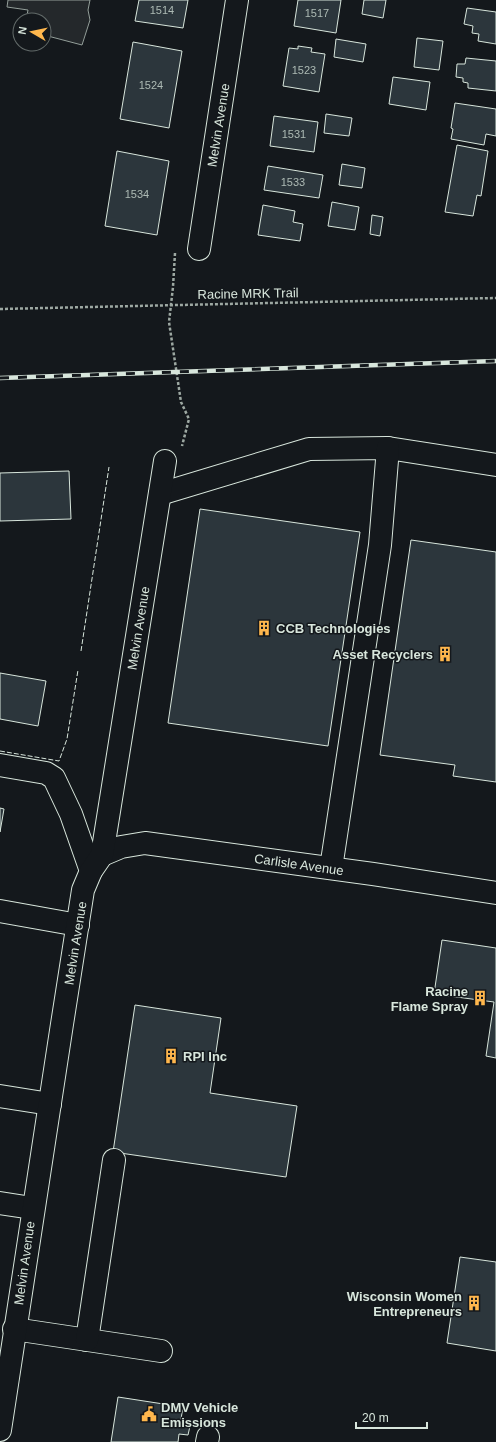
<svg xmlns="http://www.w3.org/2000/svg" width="496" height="1442" font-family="Helvetica,sans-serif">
<rect width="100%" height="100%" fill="#14181c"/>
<!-- parking -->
<polygon fill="#24282b" stroke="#939e99" points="8,0 90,0 88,10 90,20 82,45 44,35 44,20 26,20 28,10 7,7"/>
<!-- building -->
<g fill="#2c363c" stroke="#d8e6dc">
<polygon points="139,0 188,0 183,28 135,21"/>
<polygon points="298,0 341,0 336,33 294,26"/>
<polygon points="364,0 386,0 383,18 362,14"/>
<polygon points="467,8 496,12 496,44 478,41 479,34 472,33 473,26 464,24"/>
<polygon points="417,38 443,41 439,70 414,67"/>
<polygon points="336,39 366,44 363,62 334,57"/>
<polygon points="133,42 182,51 169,128 120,119"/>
<polygon points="298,46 312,48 311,52 325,54 319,92 283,86 289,48 298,49"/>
<polygon points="466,58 496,61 496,91 468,88 468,83 463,82 463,78 456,77 457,64 465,64"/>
<polygon points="393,77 430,82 426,110 389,104"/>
<polygon points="455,103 496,109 496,136 486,134 484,145 451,139 453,129 451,128"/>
<polygon points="326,114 352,118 349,136 324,133"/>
<polygon points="274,116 318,122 314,152 270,146"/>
<polygon points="457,145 488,151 481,196 477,195 473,216 445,212"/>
<polygon points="117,151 169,161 157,235 105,226"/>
<polygon points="342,164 365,168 362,188 339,185"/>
<polygon points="268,166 323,175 319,198 264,190"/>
<polygon points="332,202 359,207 355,230 328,226"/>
<polygon points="263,205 295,211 293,222 303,224 300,241 258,235"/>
<polygon points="372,215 383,217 380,236 370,234"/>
<polygon points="69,471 71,519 0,521 0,473"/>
<polygon points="200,509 360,532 328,746 168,723"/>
<polygon points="411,540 496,552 496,782 453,776 455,765 380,755"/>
<polygon points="0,673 46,681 38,726 0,719"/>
<polygon points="0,808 4,809 0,832"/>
<polygon points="442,940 496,948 496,1058 486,1056 494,1002 434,994"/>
<polygon points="135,1005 221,1018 210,1093 297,1106 286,1177 113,1152"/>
<polygon points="460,1257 496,1262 496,1351 447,1343"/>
<polygon points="118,1397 183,1407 180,1425 190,1426 188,1435 179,1434 178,1442 111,1442"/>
</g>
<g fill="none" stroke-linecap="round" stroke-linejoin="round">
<!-- minor casing -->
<g stroke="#d8e6dc" stroke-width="24">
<g id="minor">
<polyline points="199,249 237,0"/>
<polyline points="160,494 309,449 388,448 496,465"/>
<polyline points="0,765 46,773 54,778 71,814 91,871"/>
<polyline points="102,855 121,847 145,843 373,874 496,893"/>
<polyline points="331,868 380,545 388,448"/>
<polyline points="0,911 78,925"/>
<polyline points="0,1096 50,1104"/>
<polyline points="0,1203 32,1208"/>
<polyline points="14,1329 161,1351"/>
<polyline points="87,1340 114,1160"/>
<path d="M0,1430C26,1250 55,1070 83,890L91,871L102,855L165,461"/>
<polyline points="207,1442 208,1437"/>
</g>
</g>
<!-- path -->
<g stroke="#9da8a2" stroke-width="2.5" stroke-dasharray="3 2" stroke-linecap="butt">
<polyline points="175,253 173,287 169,322 181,402 189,419 182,446"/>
<polyline points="0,309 496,298"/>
</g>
<!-- minor -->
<use href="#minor" stroke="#14181c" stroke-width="22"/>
<!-- rail casing -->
<g stroke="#d8e6dc" stroke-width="4.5">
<polyline id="rail" points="0,378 496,361"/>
</g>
<!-- rail -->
<use href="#rail" stroke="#14181c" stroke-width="3" stroke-dasharray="9" stroke-linecap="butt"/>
<!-- fence -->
<g stroke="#d8e6dc" stroke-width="1" stroke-dasharray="5 2" stroke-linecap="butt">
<polyline points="81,651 109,467"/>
<polyline points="0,751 59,761 67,739 78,670"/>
</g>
</g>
<!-- icons -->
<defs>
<g id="building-bare" transform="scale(1.2)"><path d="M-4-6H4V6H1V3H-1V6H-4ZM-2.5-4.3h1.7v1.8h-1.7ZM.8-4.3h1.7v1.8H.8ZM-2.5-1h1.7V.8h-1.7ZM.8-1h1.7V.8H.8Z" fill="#ffb74d" stroke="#14181c" stroke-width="2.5" paint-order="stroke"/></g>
<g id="civic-bare" transform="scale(1.2)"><path d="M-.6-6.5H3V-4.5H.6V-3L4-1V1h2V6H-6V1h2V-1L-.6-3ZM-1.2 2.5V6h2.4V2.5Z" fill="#ffb74d" stroke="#14181c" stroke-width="2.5" paint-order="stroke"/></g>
</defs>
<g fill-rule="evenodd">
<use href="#building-bare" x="264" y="628"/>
<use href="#building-bare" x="445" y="654"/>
<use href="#building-bare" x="480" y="998"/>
<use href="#building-bare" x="171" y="1056"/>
<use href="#building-bare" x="474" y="1303"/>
<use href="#civic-bare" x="149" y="1414"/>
</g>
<g text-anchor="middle" stroke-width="3" stroke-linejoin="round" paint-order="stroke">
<!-- number labels -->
<g font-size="11" fill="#adbab4">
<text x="162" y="14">1514</text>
<text x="317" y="17">1517</text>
<text x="304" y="74">1523</text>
<text x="151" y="89">1524</text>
<text x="294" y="138">1531</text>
<text x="293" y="186">1533</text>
<text x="137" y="198">1534</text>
</g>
<!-- street labels -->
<g font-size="13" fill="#d8e6dc" stroke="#14181c">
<text transform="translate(218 125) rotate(-81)" y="5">Melvin Avenue</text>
<text transform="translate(248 293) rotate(-1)" y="5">Racine MRK Trail</text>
<text transform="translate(138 628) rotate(-81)" y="5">Melvin Avenue</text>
<text transform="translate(299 864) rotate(8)" y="5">Carlisle Avenue</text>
<text transform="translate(75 943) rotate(-81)" y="5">Melvin Avenue</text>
<text transform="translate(24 1263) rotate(-82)" y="5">Melvin Avenue</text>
</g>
<!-- poi labels -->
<g font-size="13" font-weight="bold" fill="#d8e6dc" stroke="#14181c" text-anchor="start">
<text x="276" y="633">CCB Technologies</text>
<text x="433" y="659" text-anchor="end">Asset Recyclers</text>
<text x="468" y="996" text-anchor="end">Racine<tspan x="468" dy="15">Flame Spray</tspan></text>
<text x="183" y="1061">RPI Inc</text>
<text x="462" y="1301" text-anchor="end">Wisconsin Women<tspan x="462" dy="15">Entrepreneurs</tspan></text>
<text x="161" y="1412">DMV Vehicle<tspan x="161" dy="15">Emissions</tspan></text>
</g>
</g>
<!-- north arrow -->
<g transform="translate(32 32) rotate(279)"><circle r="19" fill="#14181c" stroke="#626a69"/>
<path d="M0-3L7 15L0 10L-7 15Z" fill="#ffb74d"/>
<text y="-6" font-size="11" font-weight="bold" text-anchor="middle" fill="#d8e6dc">N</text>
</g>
<!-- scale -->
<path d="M356 1422v6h71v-6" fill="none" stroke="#d8e6dc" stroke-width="2"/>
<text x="362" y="1422" font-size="12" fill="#d8e6dc" stroke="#14181c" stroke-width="3" paint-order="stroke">20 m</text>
</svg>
